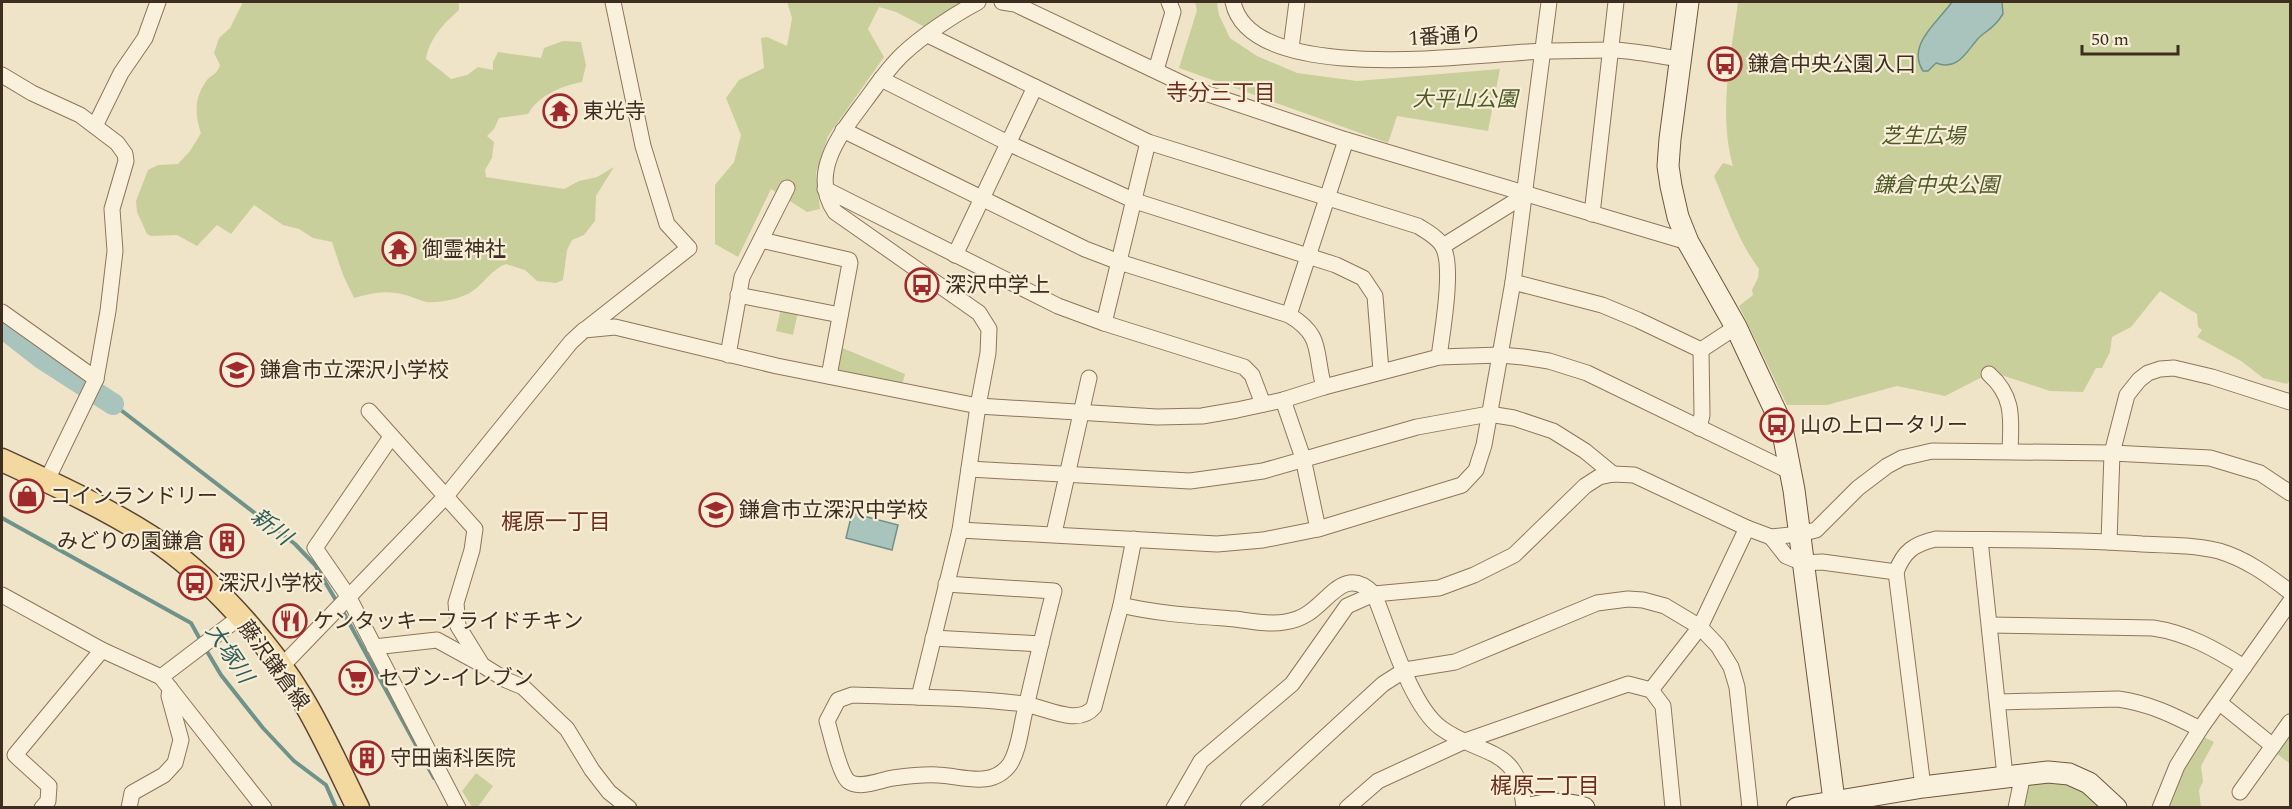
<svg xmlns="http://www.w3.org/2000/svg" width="2292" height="809" font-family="Spectral,'Noto Sans JP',serif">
<rect width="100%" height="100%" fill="#f0e4c8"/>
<!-- green -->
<g fill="#c9cf9b">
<path d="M243,2H459V10C444,23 429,39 426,59L451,79L467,75L478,67L493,70V62L498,52L541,58L544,48L563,41L581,42L586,65L582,82C562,86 539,95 528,114L499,118L494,129L487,136L494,142L492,158L485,170L486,177L564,189L579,181L597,177L614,167L596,196L595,221L584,235L572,240L567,250L563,280L556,283L537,281L525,270L506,264C489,270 481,290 463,296C454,300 436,303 426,302C415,299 407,294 395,293C381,291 368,294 354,298L343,275L332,242L313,238L299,229L283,225L254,205L231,234L217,225L197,246L177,235L151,236L147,234L137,212L136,201L148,170L158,165L178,164L190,151L201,133C195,116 194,99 205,83C210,74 216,77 220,65L214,53L219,38L230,28Z"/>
<polygon points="787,2 966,2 925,27 896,12 879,7 868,29 884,57 828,136 816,173 820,209 807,212 771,189 738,257 715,244 715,185 734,162 741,135 726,98 739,80 764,68 761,38 767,37 787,46 792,18"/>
<polygon points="1195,2 1217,2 1219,15 1230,38 1257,56 1297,73 1357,81 1500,69 1488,131 1397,116 1388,143 1179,68 1197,10"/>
<path d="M1738,2H2290V380L2287,384L2263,378L2241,361L2197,337L2202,330L2198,327L2197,314L2160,291L2131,327L2112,337L2110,352L2102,368H2096L2083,392L2050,391L1992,372L1945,396L1897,386L1827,405H1787L1739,306L1753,295L1752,290L1758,278L1759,269C1738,241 1727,207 1714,176L1723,163L1733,166C1718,113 1731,55 1738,2Z"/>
<polygon points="781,308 798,312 793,335 776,331"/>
<polygon points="840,347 905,374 902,385 835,371"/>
<polygon points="2290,730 2290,764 2276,753"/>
<polygon points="2202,736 2214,742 2201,766 2203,782 2199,790 2201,807 2164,808 2170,790"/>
<polygon points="476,773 493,786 478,807 472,807 462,791"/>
<path d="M2028,782C2070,782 2071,782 2105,808H2021Z"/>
</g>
<!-- water -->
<g fill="#a9c4bc" stroke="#6f938a" stroke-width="1.5">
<path d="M1952,2H2002L2003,14C2000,18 1998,22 1994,25C1989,31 1981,34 1976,41C1965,54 1957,71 1936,63L1928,71H1923C1906,45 1938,22 1952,2Z"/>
<polygon points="852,513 898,525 892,550 846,538"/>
</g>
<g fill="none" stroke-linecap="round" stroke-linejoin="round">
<!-- stream -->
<g stroke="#6f938a" stroke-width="4">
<polyline points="113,404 295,544 315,565 337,602"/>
<polyline points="2,518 191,623 201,641"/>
<polyline points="341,608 434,778"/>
<polyline points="205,648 221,675 263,728 294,761 326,785 336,808"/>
</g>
<!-- river -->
<polyline stroke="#a9c4bc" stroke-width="22" points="2,327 43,359 113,404"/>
<!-- street casing -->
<g stroke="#8d765c" stroke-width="17">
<g id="street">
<polyline points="1002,2 1015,4 1196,90 1346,140 1688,242"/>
<path d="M1233,2C1251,88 1481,53 1545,51C1566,51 1587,50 1609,50C1633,50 1658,56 1681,59"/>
<path d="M928,35L1148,142L1418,226C1426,231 1439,238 1443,247C1454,267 1442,333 1439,357"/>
<polyline points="1291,48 1297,2"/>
<polyline points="1156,70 1173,12 1169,2"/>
<polyline points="2,75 32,93 80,115 117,143 125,154 126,161 112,209 115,251 108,311 96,379 46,482"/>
<polyline points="881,79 1008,143 1135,201 1336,265 1363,278 1375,296 1381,371"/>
<polyline points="95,126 121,73 145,38 158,2"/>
<path d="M843,130L1085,249L1119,262L1289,315C1324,336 1314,352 1324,387"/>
<polyline points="825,189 1058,306 1104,323 1244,367 1252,375 1263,404"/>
<polyline points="1592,214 1616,2"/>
<polyline points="761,240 849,260 850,263 829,376"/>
<polyline points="1443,246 1525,195"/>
<polyline points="955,255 1035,87"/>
<polyline points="1513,282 1602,305 1638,320 1701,350"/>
<polyline points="738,295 840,315"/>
<polyline points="2,312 96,379"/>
<polyline points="1289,315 1346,140"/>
<polyline points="1104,323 1148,142"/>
<polyline points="586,329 689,248 667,224 643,146 613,2"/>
<polyline points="728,355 742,277 787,188"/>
<path d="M1989,374C2015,397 2011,420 2010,451"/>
<polyline points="1283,400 1303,458 1318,529"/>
<polyline points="369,411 475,529 472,550 456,603 458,626 482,665 506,680 523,687 567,729 592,770 609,792 629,808"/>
<polyline points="1699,428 1702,415 1701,350 1736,327"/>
<polyline points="391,437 315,548 348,596 458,808"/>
<polyline points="969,469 1190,481 1263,471 1417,427 1489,414 1514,418 1553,431 1585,451 1613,474"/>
<polyline points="960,530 1217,544 1263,540 1318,529 1462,485 1476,470 1484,445 1513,282 1549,2"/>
<polyline points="1054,533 1089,378"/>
<path d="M1771,537L1786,556L1803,563L1822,562L1896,572C1904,551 1914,544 1936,539C2004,540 2073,539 2142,544C2168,545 2194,545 2219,551C2246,559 2268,575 2290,592"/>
<polyline points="1980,540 2005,776"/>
<polyline points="2109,542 2112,453 2127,395 2139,380 2148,373 2160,369 2174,368 2212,377 2290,402"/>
<polyline points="1896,572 1923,787"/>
<path d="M946,584L1054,591C1044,630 1035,668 1026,707C1021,724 1020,748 1010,764C992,789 963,776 938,775C923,774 908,776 893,778C880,780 859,790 848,781C839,772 831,734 827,721L838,700L852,695C909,697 967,697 1024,704C1045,707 1078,727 1094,707L1121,605L1134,539"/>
<polyline points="2,595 102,650 161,677 264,808"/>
<path d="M1121,605C1158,614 1197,616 1235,619C1251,621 1269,625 1285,622C1291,621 1301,618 1307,614C1330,600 1345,565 1374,594C1389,630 1410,705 1441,728C1481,757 1519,745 1524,808"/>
<path d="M1990,625L2153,628C2187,633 2215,649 2244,667"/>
<polyline points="933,638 1041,644"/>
<polyline points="374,647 437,640 479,663"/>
<polyline points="281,667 446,496 571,342 584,330 615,327 777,366 978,406 1157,417 1202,416 1237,410 1283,400 1324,387 1439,357 1500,355 1523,357 1549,361 1587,373 1791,472"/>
<polyline points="161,677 240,617"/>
<polyline points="1651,690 1700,627 1747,528"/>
<path d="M919,697L960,530L978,406L988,353L989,329L979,313L835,212C808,172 842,132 865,101C877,85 888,68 903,54C922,36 955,14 978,2"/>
<path d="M1999,702L2118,699C2148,703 2173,715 2200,729"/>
<polyline points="2220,703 2273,746"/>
<polyline points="2240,792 2290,722"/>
<polyline points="42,808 48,801 49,786 15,755 102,650"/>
<polyline points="129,808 132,793 164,775 175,763 181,740 169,696 170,688"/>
<polyline points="1174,808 1201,761 1292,684 1347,606 1374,594 1439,588 1474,575 1514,555 1585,486 1599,477 1613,474 1634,475 1747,528 1771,537 1799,534 1816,530 1858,488 1887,466 1902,458 1932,451 2112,453 2210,458 2260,473 2290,493"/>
<polyline points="1248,808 1383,684 1405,670 1455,662 1597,603 1628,599 1643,600 1665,606 1700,627 1718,646 1731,667 1737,687 1750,808"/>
<polyline points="1347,808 1378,781 1465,741 1628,684 1651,690 1663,706 1673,808"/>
<polyline points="2016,808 2023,774"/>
<polyline points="2160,808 2177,766 2200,729 2290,602"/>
</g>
</g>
<!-- secondary casing -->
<g stroke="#6f573f" stroke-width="23">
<g id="secondary">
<polyline points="1688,2 1670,139 1668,166 1671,186 1678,217 1688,242 1736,327 1781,423 1794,490 1835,808"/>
<path d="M1531,808C1550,803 1565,803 1584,808"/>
<polyline points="1797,808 1923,787 2048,772 2069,774 2089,783 2116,808"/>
</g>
</g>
<!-- primary casing -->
<g stroke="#5b4430" stroke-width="25">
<path id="primary" d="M2,460C52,483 104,507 151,537C208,575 267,640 302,698C323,733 340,771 358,808"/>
</g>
<!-- street -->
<use href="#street" stroke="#faf1dc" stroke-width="15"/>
<!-- secondary -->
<use href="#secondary" stroke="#faf1dc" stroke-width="21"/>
<!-- primary -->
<use href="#primary" stroke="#f3d9a0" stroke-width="22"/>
</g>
<!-- icons -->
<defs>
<g id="bus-ring" transform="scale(1.725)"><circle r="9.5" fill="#f7eed8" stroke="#9e2a2b" stroke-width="1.5"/><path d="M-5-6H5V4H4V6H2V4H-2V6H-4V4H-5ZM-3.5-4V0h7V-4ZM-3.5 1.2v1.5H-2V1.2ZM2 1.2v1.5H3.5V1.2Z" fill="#9e2a2b"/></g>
<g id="temple-ring" transform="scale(1.725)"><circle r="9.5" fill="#f7eed8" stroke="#9e2a2b" stroke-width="1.5"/><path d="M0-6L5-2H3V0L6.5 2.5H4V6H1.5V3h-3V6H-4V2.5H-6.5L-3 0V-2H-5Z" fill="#9e2a2b"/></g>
<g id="school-ring" transform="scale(1.725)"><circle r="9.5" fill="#f7eed8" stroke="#9e2a2b" stroke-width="1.5"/><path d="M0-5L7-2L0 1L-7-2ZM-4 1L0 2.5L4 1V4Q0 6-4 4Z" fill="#9e2a2b"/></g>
<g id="shop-ring" transform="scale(1.725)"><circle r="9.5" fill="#f7eed8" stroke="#9e2a2b" stroke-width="1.5"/><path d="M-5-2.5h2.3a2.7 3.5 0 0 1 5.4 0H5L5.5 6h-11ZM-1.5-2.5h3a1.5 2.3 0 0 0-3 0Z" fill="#9e2a2b"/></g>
<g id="building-ring" transform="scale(1.725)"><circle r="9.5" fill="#f7eed8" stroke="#9e2a2b" stroke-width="1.5"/><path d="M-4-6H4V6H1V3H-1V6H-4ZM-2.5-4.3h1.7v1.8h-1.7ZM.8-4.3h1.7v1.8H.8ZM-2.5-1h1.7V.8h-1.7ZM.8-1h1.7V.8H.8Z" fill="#9e2a2b"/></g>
<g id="restaurant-ring" transform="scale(1.725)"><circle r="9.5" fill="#f7eed8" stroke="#9e2a2b" stroke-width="1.5"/><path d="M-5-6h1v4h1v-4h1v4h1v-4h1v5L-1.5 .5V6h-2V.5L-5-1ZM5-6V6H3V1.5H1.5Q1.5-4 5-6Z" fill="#9e2a2b"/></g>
<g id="supermarket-ring" transform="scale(1.725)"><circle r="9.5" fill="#f7eed8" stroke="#9e2a2b" stroke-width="1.5"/><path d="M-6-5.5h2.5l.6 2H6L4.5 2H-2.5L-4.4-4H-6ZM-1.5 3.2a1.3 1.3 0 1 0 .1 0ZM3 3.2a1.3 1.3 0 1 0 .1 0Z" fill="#9e2a2b"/></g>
</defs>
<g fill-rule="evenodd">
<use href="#bus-ring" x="1725" y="64"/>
<use href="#temple-ring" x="560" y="111"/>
<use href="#temple-ring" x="399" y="249"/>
<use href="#bus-ring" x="922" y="285"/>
<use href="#school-ring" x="237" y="370"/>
<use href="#bus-ring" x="1777" y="425"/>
<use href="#shop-ring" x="27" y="496"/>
<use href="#school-ring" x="716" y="510"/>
<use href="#building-ring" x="227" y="541"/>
<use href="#bus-ring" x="195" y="583"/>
<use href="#restaurant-ring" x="290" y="621"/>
<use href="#supermarket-ring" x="356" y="678"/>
<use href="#building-ring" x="367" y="758"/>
</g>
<g text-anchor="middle" stroke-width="4.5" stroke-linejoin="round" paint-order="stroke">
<!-- street labels -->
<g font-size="21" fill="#3d2e20" stroke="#f7eed8">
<text transform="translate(1445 36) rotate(-3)" y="7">1番通り</text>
<text transform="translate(274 665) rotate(54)" y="7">藤沢鎌倉線</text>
</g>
<!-- poi labels -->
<g font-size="21" fill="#3d2e20" stroke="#f7eed8" text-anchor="start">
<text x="1748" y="71">鎌倉中央公園入口</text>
<text x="583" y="118">東光寺</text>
<text x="422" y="256">御霊神社</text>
<text x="945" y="292">深沢中学上</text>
<text x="260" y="377">鎌倉市立深沢小学校</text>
<text x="1800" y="432">山の上ロータリー</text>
<text x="50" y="503">コインランドリー</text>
<text x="739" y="517">鎌倉市立深沢中学校</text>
<text x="204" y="548" text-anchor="end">みどりの園鎌倉</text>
<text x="218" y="590">深沢小学校</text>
<text x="313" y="628">ケンタッキーフライドチキン</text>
<text x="379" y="685">セブン-イレブン</text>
<text x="390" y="765">守田歯科医院</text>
</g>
<!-- park labels -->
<g font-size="21" font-style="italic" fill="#4d5a26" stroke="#f7eed8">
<text x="1465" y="106">大平山公園</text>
<text x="1923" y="143">芝生広場</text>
<text x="1936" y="192">鎌倉中央公園</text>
</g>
<!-- neighbourhood labels -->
<g font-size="22" fill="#6b2e1e" stroke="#f7eed8">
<text x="1221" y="100">寺分三丁目</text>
<text x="556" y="529">梶原一丁目</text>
<text x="1545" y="793">梶原二丁目</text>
</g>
<!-- water labels -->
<g font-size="22" font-style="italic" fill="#2f5d5a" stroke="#f7eed8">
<text transform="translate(272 526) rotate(38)" y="8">新川</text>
<text transform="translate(230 653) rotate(56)" y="8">大塚川</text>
</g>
</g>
<!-- border -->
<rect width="2292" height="809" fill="none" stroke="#3d2e20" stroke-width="6"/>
<!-- scale -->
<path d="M2082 45v9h96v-9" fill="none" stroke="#3d2e20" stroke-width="3"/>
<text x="2091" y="45" font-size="18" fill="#3d2e20" stroke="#f7eed8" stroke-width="4.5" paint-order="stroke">50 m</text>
</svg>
